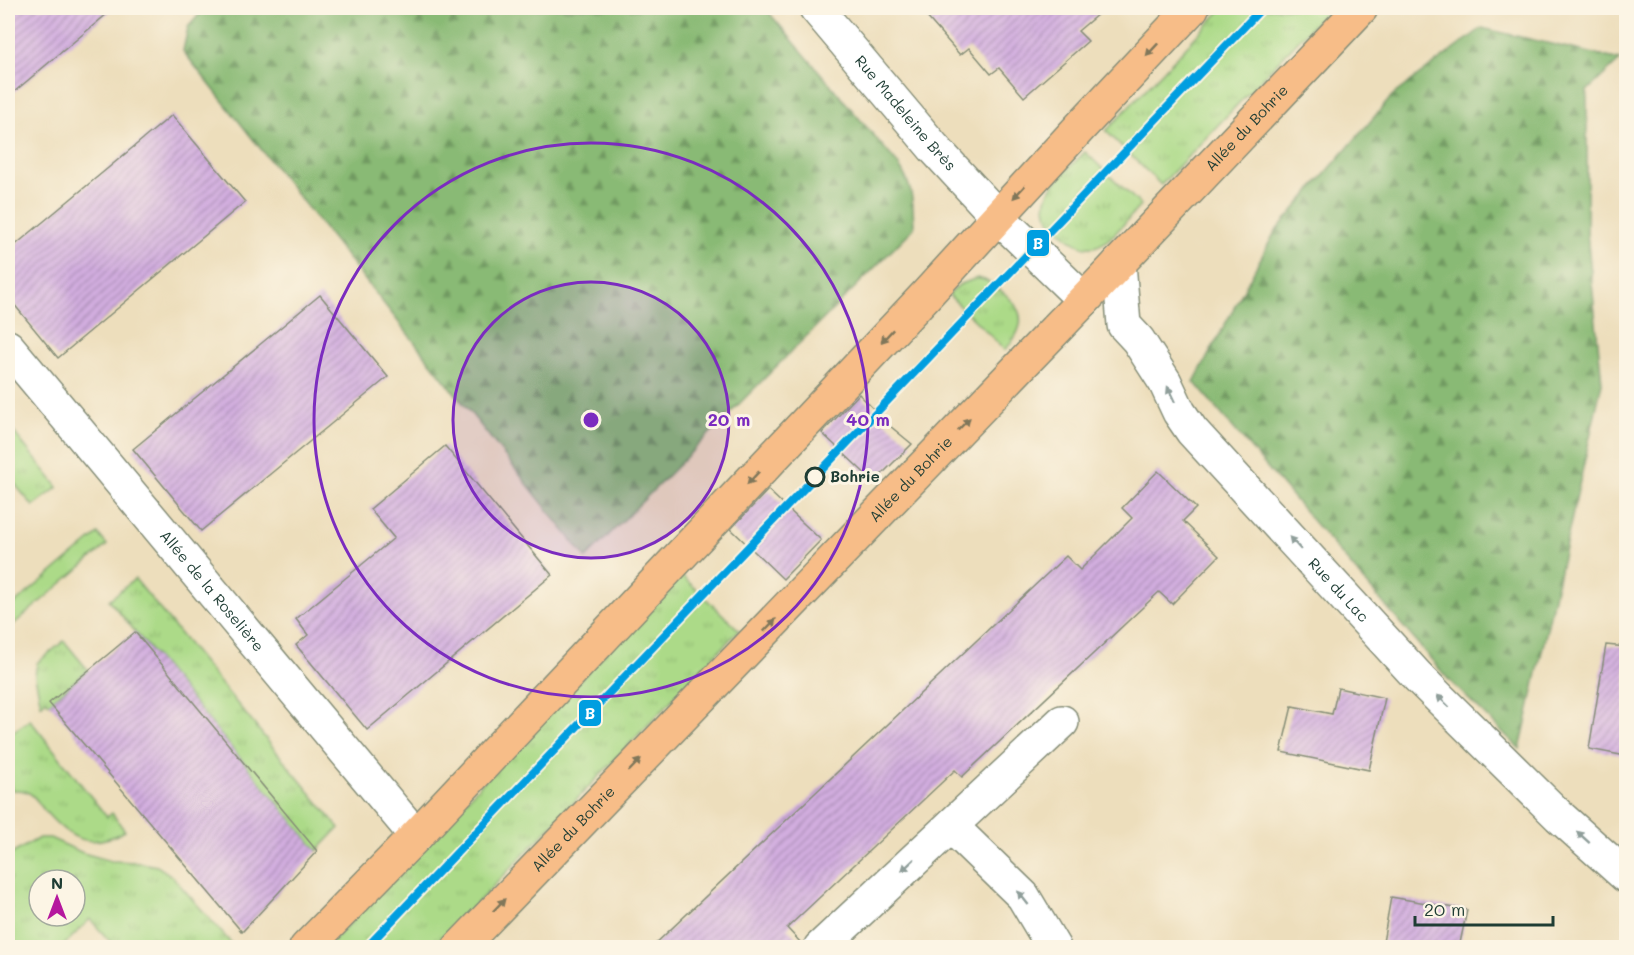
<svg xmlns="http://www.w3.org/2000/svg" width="1634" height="955" font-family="Mali,sans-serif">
<defs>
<pattern id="grass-tufts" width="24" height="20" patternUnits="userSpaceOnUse" patternTransform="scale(1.5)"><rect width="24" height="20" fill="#acda88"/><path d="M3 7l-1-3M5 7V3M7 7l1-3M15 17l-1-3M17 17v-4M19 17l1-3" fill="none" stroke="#94bc76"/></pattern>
<pattern id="forest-firs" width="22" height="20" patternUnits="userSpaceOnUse" patternTransform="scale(1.5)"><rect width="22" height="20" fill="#89ba74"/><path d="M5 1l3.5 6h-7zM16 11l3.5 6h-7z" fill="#6f9860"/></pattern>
<pattern id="building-hatch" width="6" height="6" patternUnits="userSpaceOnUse" patternTransform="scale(1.5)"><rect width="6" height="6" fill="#d2addf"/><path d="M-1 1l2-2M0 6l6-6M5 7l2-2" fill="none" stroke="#aa8eb6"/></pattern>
</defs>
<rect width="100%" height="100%" fill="#fcf5e5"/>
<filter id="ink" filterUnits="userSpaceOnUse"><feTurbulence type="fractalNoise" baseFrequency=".0167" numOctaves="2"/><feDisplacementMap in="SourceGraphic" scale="12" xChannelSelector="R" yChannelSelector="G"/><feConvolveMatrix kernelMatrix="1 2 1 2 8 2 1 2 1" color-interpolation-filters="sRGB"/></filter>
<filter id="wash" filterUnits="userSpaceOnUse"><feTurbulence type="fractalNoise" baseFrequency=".008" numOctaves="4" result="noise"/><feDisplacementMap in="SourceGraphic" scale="24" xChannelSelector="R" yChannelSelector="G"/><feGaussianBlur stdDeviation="1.35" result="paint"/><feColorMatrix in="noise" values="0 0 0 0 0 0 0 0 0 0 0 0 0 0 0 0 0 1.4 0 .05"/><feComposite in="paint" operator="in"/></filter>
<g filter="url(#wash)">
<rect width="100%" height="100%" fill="#eddebc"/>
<!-- grass -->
<g fill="url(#grass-tufts)" stroke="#668c5e" stroke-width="1.5" fill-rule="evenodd">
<polygon points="1223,8 1329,8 1161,185 1106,131"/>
<path d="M1085,152L1141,205C1130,216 1111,242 1097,246C1086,250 1075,244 1067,237C1061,232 1052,225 1048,217C1035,193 1071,167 1085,152Z"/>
<path d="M977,278C989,280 995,286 1005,294C1028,314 1023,330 1005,350L949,295L959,285Z"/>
<polygon points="8,425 58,487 33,506 8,476"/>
<polygon points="98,534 107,545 8,629 8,609"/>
<polygon points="680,574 739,630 435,947 326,948"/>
<polygon points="135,579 339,828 317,851 109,600"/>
<polygon points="64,641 88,670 49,703 46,700 41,705 35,676 37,663"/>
<path d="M30,720L107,817L112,813L125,831C89,851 69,839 44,810C40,805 35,796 29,793C24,789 17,790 11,790L8,770V735Z"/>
<path d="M39,838H50L83,853L111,861L135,862L157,866L172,876L231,943L227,948L115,947L90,919L62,947H8V856ZM39,880H75V916H39Z"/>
</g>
<!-- forest -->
<g fill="url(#forest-firs)" stroke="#547c54" stroke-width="1.5">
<path d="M205,8H765L898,164C913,187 913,200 914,228L586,558L183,51L188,27Z"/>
<polygon points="1482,28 1620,60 1587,91 1587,233 1602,383 1520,749 1448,679 1194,382 1275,232 1394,94"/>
</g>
<g id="blocks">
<!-- building -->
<g fill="url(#building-hatch)">
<polygon points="8,8 114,8 8,97"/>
<polygon points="919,8 1105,8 1078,31 1088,41 1024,97 999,68 991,74 969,48 960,55"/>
<polygon points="172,115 245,202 58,358 8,297 8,251"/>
<polygon points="320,295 388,377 201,531 133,449"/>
<polygon points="859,394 890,426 912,444 874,482 822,433"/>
<polygon points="445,446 552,575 367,730 296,645 308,635 296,619 394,538 370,509"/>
<polygon points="1158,471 1196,508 1183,521 1219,556 1172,604 1159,592 962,777 955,770 787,928 802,944 802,948 651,948 1066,556 1080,570 1132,518 1122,508"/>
<polygon points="768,490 821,540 783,579 731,529"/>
<polygon points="135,632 317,851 242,932 49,703"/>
<polygon points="1606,645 1626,647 1626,756 1589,749"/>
<polygon points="1338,688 1385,698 1369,770 1281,752 1292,706 1332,714"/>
<polygon points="1391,897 1467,910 1459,948 1382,948"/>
</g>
</g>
</g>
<g filter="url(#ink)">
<use href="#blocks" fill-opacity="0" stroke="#868e78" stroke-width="1.5"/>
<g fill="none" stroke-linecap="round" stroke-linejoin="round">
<!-- minor casing -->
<g stroke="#868e78" stroke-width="36">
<g id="minor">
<path id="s1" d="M816,8L934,148L997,216L1084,300"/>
<path id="s2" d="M1119,263L1124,325L1138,340L1165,382L1179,412L1192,431L1419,678L1559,816L1626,876"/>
<path id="s3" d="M8,347L416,836"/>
<polyline points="951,826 1023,896 1054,948"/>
<polyline points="820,948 1062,722"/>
</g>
</g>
<!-- major casing -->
<g stroke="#868e78" stroke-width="36">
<g id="major">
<polyline points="306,948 416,836 927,294 1083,124 1192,8"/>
<path id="s4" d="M459,948L1084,300L1361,8"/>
</g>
</g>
<!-- minor -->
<use href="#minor" stroke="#fff" stroke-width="33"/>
<!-- major -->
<use href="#major" stroke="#f7bd88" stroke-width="33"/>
<!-- tram-1 casing -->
<g stroke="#fcf5e5" stroke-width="12">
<polyline id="tram-1" points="366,948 1262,8"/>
</g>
<!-- tram-1 -->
<use href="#tram-1" stroke="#009ee0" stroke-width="8"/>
</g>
<!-- one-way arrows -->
<defs><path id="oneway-solid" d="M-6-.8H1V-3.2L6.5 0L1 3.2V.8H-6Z" transform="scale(1.5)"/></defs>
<g fill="#80775a">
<use href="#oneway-solid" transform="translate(1152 50) rotate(133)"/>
<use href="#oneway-solid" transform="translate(1019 192) rotate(133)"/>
<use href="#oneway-solid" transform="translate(887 336) rotate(133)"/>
<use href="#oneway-solid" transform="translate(964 424) rotate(-46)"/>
<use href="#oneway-solid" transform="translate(753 478) rotate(133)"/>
<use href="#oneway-solid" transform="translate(770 625) rotate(-46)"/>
<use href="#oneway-solid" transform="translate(635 765) rotate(-46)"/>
<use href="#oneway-solid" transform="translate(499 905) rotate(-46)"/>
</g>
<g fill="#8f9e9a">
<use href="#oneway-solid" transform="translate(1171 394) rotate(-115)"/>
<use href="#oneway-solid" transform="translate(1295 543) rotate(-132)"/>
<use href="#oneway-solid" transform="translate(1443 701) rotate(-136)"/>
<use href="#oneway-solid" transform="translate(1583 837) rotate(-138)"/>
<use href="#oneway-solid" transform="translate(908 865) rotate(137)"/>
<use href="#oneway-solid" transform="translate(1023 898) rotate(-128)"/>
</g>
</g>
<!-- distance rings -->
<circle cx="591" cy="420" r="138" fill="#7b2cbf" fill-opacity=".12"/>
<g fill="none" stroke="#7b2cbf" stroke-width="3">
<circle cx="591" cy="420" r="138"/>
<circle cx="591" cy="420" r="277"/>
</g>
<!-- markers -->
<circle fill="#fcf5e5" stroke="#1f3d34" stroke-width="3" cx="815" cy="477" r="9"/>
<g text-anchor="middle" stroke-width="6" stroke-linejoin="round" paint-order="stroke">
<!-- street labels -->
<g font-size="15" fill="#1f3d34" stroke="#fcf5e5">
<text dy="5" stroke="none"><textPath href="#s1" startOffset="138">Rue Madeleine Brès</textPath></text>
<text dy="5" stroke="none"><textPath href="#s4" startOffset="1137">Allée du Bohrie</textPath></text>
<text dy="5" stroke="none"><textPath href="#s4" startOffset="651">Allée du Bohrie</textPath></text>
<text dy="5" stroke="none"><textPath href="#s3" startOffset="318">Allée de la Roselière</textPath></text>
<text dy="5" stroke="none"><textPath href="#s2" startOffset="405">Rue du Lac</textPath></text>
<text dy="5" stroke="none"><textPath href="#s4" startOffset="165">Allée du Bohrie</textPath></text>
</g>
<!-- stop labels -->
<g font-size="15" font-weight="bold" fill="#1f3d34" stroke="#fcf5e5" text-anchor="start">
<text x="830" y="482">Bohrie</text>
</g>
</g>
<circle cx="591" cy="420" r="9" fill="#7b2cbf" stroke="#fcf5e5" stroke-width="3"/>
<g font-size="18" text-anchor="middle" font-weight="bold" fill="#7b2cbf" stroke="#fcf5e5" stroke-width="6" stroke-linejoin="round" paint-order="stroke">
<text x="729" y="426">20 m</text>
<text x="868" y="426">40 m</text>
</g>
<g stroke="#fcf5e5" stroke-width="2">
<rect x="1026" y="229" width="24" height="28" rx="6" fill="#009ee0"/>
<rect x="578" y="699" width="24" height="28" rx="6" fill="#009ee0"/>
</g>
<g font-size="16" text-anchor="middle" font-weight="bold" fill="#fff">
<text x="1038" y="249">B</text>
<text x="590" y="719">B</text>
</g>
<!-- margin -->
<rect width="1634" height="955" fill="none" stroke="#fcf5e5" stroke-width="30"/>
<!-- north arrow -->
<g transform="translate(57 898)"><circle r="28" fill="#fcf5e5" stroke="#a4ab9e" stroke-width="1.5"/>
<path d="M0-4.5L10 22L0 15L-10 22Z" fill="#b5179e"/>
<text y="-9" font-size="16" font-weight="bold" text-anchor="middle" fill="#1f3d34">N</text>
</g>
<!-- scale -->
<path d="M1415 916v9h138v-9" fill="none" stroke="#1f3d34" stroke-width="3"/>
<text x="1424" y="916" font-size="18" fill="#1f3d34" stroke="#fcf5e5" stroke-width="4.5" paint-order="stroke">20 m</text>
</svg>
